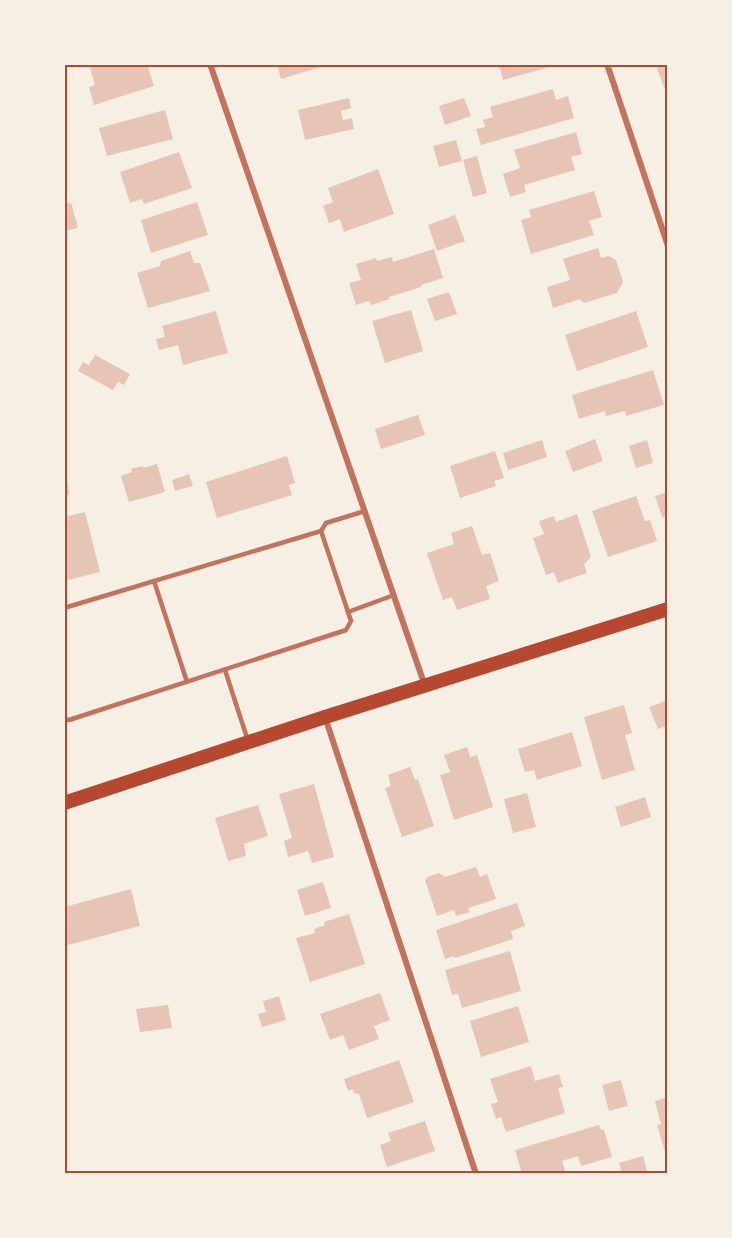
<svg xmlns="http://www.w3.org/2000/svg" width="732" height="1238" font-family="'Golos Text',sans-serif">
<rect width="100%" height="100%" fill="#f6efe4"/>
<!-- building -->
<g fill="#e6c5b7">
<polygon points="89,64 147,64 154,86 94,105 89,87 95,85"/>
<polygon points="277,64 327,64 327,65 281,79"/>
<polygon points="499,64 557,64 557,65 503,80"/>
<polygon points="661,64 668,64 668,98 656,66"/>
<polygon points="553,89 556,100 568,96 574,118 481,145 476,129 485,127 483,120 493,117 490,107"/>
<polygon points="349,98 351,108 341,111 343,120 352,118 354,129 305,140 298,110"/>
<polygon points="464,98 471,116 445,125 439,106"/>
<polygon points="165,110 173,139 107,156 99,128"/>
<polygon points="576,132 582,154 571,157 575,170 524,185 526,192 510,197 503,174 520,168 514,150"/>
<polygon points="456,140 462,161 439,167 433,146"/>
<polygon points="179,152 192,188 144,204 142,199 130,203 120,172"/>
<polygon points="477,156 487,193 473,197 463,160"/>
<polygon points="378,169 394,214 344,232 340,219 329,223 323,206 333,202 328,188"/>
<polygon points="594,191 602,217 589,221 594,235 531,254 521,220 531,217 529,210"/>
<polygon points="197,202 208,235 151,253 141,220"/>
<polygon points="71,203 78,228 64,231 64,204"/>
<polygon points="455,215 465,241 437,251 428,225"/>
<polygon points="598,248 601,258 609,256 616,260 623,282 617,293 584,303 580,299 553,308 547,287 570,280 563,259"/>
<polygon points="434,249 443,278 421,285 421,287 389,297 390,299 371,305 369,301 356,305 349,283 361,280 356,264 376,258 377,261 392,257 393,262"/>
<polygon points="190,251 194,263 200,263 210,291 148,308 137,273 160,266 161,261"/>
<polygon points="449,292 457,314 435,321 427,299"/>
<polygon points="411,310 423,351 385,363 372,321"/>
<polygon points="216,311 228,353 183,365 178,345 159,350 156,339 165,337 162,326"/>
<polygon points="636,311 648,347 577,371 565,335"/>
<polygon points="95,355 130,374 124,385 118,382 113,390 78,371 83,362 89,365"/>
<polygon points="653,370 664,405 626,416 625,411 606,416 605,411 579,419 572,395"/>
<polygon points="418,415 425,435 381,449 375,429"/>
<polygon points="595,439 603,461 573,472 565,451"/>
<polygon points="542,440 547,457 508,470 503,453"/>
<polygon points="647,440 653,463 636,468 629,446"/>
<polygon points="495,451 504,478 494,481 496,486 460,498 450,466"/>
<polygon points="287,456 295,483 289,485 292,495 217,518 206,482"/>
<polygon points="157,464 165,492 129,502 121,476 132,472 131,469 143,466 143,468"/>
<polygon points="64,474 70,494 64,495"/>
<polygon points="189,474 193,486 175,491 172,480"/>
<polygon points="668,492 668,516 662,517 655,496"/>
<polygon points="636,496 645,521 650,520 657,541 608,557 592,511"/>
<polygon points="85,512 100,572 64,581 64,517"/>
<polygon points="577,514 591,557 584,564 587,573 558,583 554,572 546,575 533,538 544,534 539,521 554,516 556,522"/>
<polygon points="472,526 482,555 490,553 499,581 486,586 490,599 457,610 452,597 443,600 427,553 454,544 451,533"/>
<polygon points="668,700 668,730 666,726 658,729 649,707"/>
<polygon points="624,705 632,733 625,735 635,770 602,780 584,717"/>
<polygon points="572,732 582,766 537,780 534,770 525,772 518,749"/>
<polygon points="467,747 470,757 477,755 493,807 454,820 440,775 450,772 444,755"/>
<polygon points="410,767 415,780 418,779 434,826 402,837 385,788 391,786 388,775"/>
<polygon points="314,784 334,857 312,863 308,851 288,857 284,841 292,838 279,794"/>
<polygon points="527,793 536,827 513,833 504,799"/>
<polygon points="645,797 651,817 621,827 615,807"/>
<polygon points="258,805 268,836 244,844 246,856 228,861 215,818"/>
<polygon points="476,867 480,877 487,874 496,899 468,908 470,912 456,916 454,910 437,916 425,880 427,877 439,873 445,877"/>
<polygon points="323,882 331,908 305,916 297,890"/>
<polygon points="131,889 140,926 64,946 64,907"/>
<polygon points="517,903 525,926 511,931 513,939 455,958 454,956 445,959 436,930"/>
<polygon points="349,914 365,964 310,982 296,938 315,933 314,929 325,925 324,922"/>
<polygon points="510,951 521,991 462,1008 458,994 452,995 445,970"/>
<polygon points="380,993 390,1020 374,1026 379,1039 349,1050 343,1035 330,1040 320,1014"/>
<polygon points="279,996 286,1020 262,1027 258,1014 266,1012 263,1001"/>
<polygon points="168,1005 172,1028 140,1032 136,1009"/>
<polygon points="518,1006 529,1042 481,1057 470,1021"/>
<polygon points="399,1060 414,1102 367,1118 359,1094 354,1093 353,1089 348,1091 344,1079"/>
<polygon points="531,1066 535,1081 559,1074 563,1087 558,1088 565,1113 506,1132 501,1117 496,1119 491,1104 498,1102 490,1079"/>
<polygon points="621,1080 628,1106 609,1111 602,1085"/>
<polygon points="668,1097 668,1151 665,1152 657,1125 661,1124 655,1101"/>
<polygon points="425,1121 435,1151 387,1167 380,1145 391,1141 388,1133"/>
<polygon points="599,1125 600,1129 604,1130 612,1157 581,1166 578,1156 562,1161 566,1174 522,1174 515,1150"/>
<polygon points="643,1156 648,1174 622,1174 619,1163"/>
</g>
<g fill="none" stroke-linecap="round" stroke-linejoin="round">
<!-- service -->
<g stroke="#c5725c" stroke-width="4.5">
<polyline points="154,581 187,682"/>
<polyline points="64,608 321,531 326,523 365,511"/>
<polyline points="348,612 394,595"/>
<polyline points="225,670 248,741"/>
<polyline points="64,719 69,720 346,630 351,621 321,531"/>
</g>
<!-- minor -->
<g stroke="#c5725c" stroke-width="6">
<polyline points="210,64 425,686"/>
<polyline points="607,64 668,246"/>
<polyline points="325,717 476,1174"/>
</g>
<!-- primary -->
<polyline stroke="#b5482f" stroke-width="14" points="64,803 325,717 668,609"/>
</g>
<!-- border -->
<rect width="732" height="1238" fill="none" stroke="#f6efe4" stroke-width="132"/>
<rect x="66" y="66" width="600" height="1106" fill="none" stroke="#b5482f" stroke-width="2"/>
</svg>
